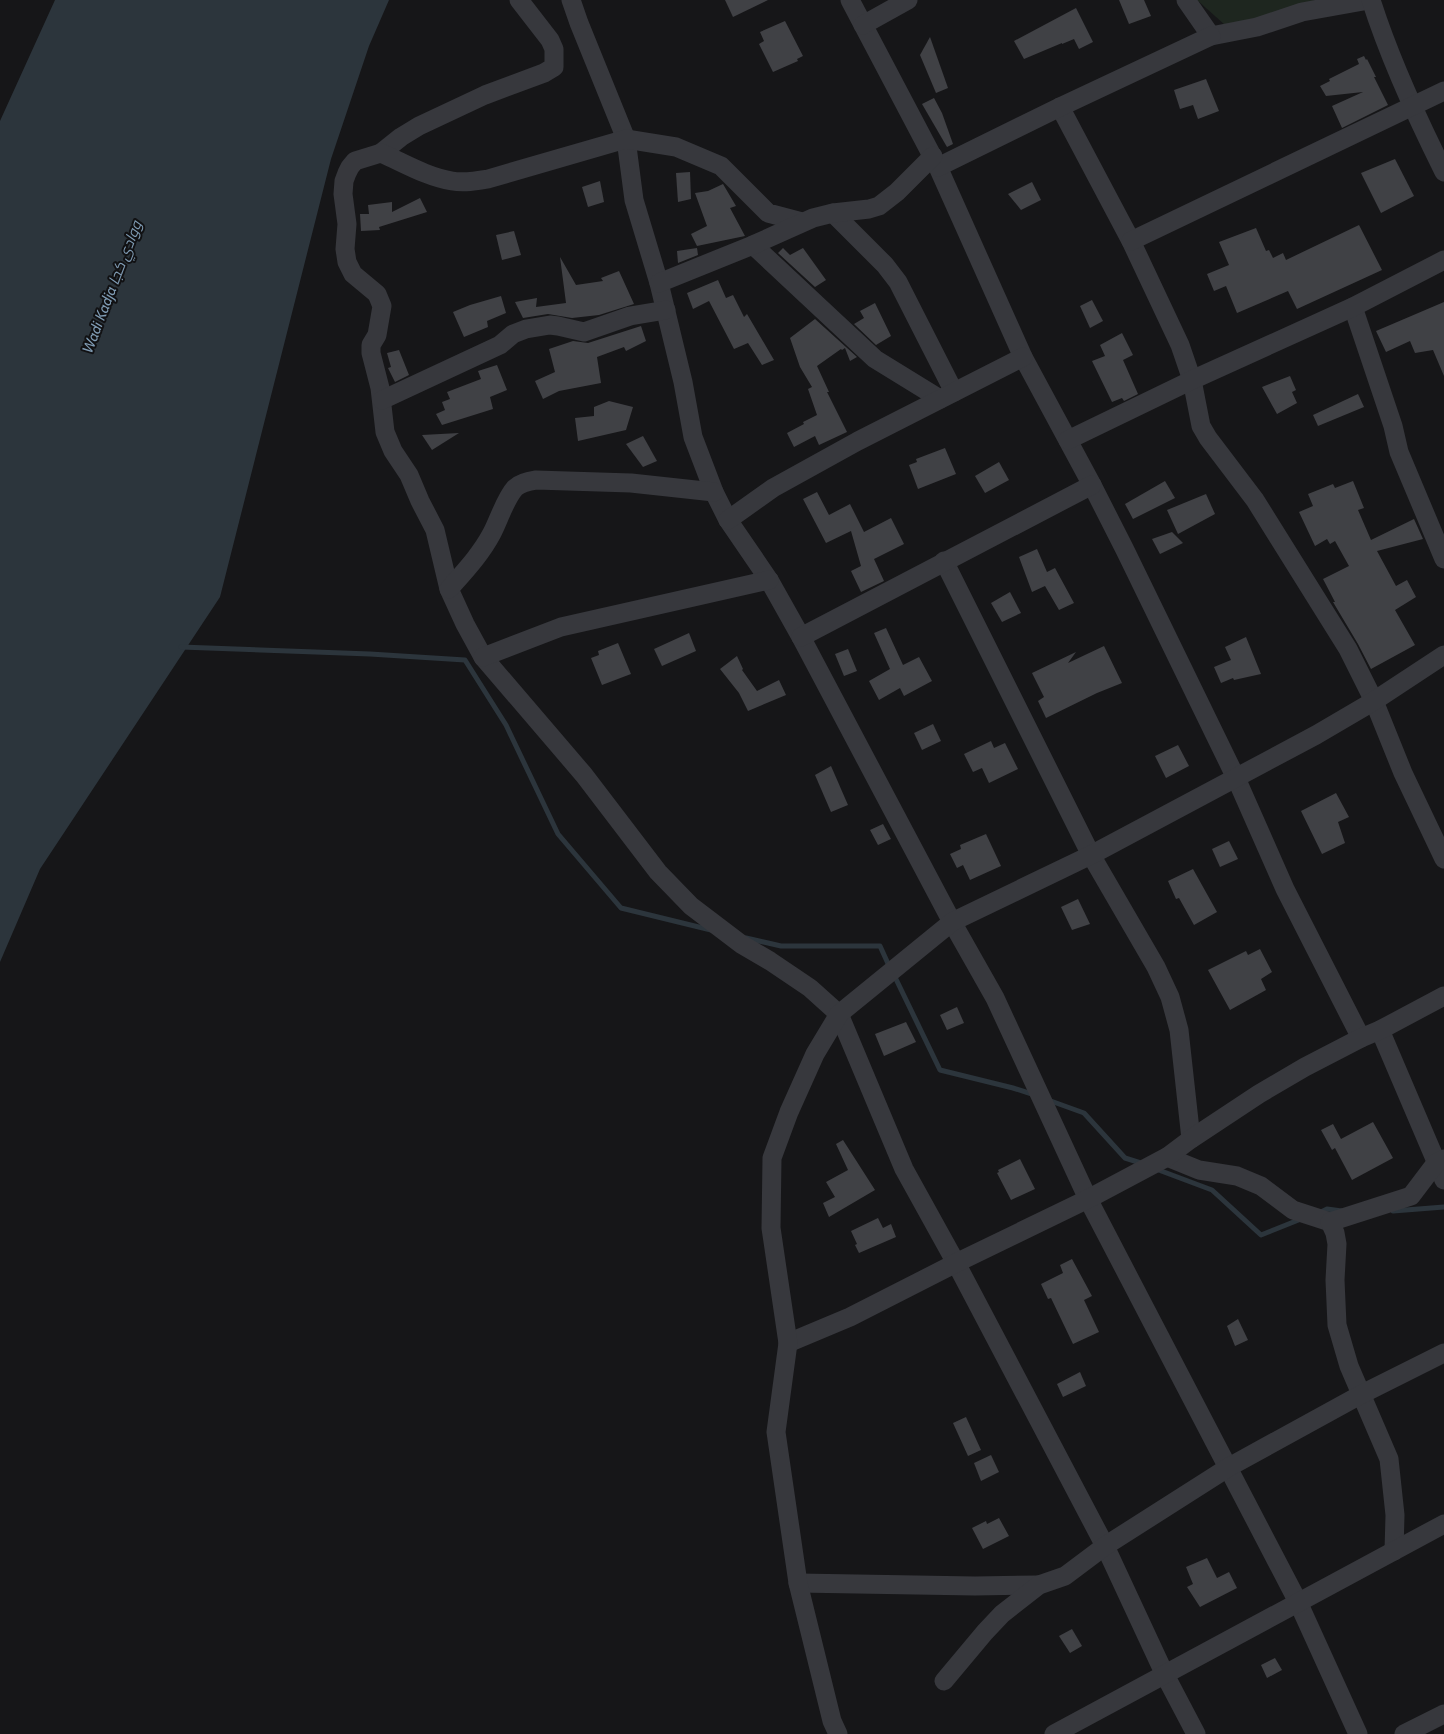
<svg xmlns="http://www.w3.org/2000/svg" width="1444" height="1734" font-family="Cabin,Cairo,sans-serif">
<rect width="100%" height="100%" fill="#161618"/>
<!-- green -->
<polygon fill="#1e261f" points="1197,0 1316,0 1262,19 1225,25"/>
<!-- water -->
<polygon fill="#2c353c" points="55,0 389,0 369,46 331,159 220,597 40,869 0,962 0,121"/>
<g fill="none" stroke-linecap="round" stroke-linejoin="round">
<!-- stream -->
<g stroke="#2c353c" stroke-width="5">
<polyline points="181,647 370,654 465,660 506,725 558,834 621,908 711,930"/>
<polyline points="746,938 781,946 880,946 890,968"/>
<polyline points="894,975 940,1070 1013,1088 1035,1095"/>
<polyline points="1048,1100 1084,1113 1125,1158 1144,1164"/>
<polyline points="1156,1169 1212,1190 1261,1235 1301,1219"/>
<polyline points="1393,1211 1444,1207"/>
<polyline points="1319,1213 1327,1209 1342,1211"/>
</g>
</g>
<!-- building -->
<g fill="#404145">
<polygon points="725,0 768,0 733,17"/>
<polygon points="1119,0 1144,0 1151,16 1129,24"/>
<polygon points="1076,8 1093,42 1079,49 1074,39 1062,44 1062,43 1024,59 1014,41"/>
<polygon points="785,21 803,56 797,59 798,61 773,72 759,44 764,41 760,32"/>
<polygon points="930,37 948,88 936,93 920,55"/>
<polygon points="1364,56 1366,60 1367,59 1376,77 1374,77 1388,105 1342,128 1332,106 1363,92 1326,96 1320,86 1330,81 1329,79 1359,64 1357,59"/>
<polygon points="1206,79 1219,111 1198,119 1193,105 1180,109 1174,90"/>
<polygon points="934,98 942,113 953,144 947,147 922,104"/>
<polygon points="1395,159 1414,196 1381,213 1361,173"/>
<polygon points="690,172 691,199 678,202 676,173"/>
<polygon points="600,181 604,202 588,207 582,187"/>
<polygon points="1032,182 1041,200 1021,210 1008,194"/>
<polygon points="723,184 736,206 730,208 745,236 697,246 691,234 707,226 695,193 708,191"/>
<polygon points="420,198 427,212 379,227 380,230 361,231 360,214 369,214 368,205 392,202 392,212"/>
<polygon points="1359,225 1382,270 1297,309 1288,291 1237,313 1226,286 1214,291 1207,274 1229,265 1219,242 1256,228 1266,251 1269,250 1273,258 1283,253 1286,260"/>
<polygon points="514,231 521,255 502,260 496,235"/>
<polygon points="697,248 698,255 678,263 677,251"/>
<polygon points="783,248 790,255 803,248 826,280 815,287 778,253"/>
<polygon points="560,257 576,285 603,281 601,278 619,271 634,304 599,315 572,318 548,314 523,318 515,302 537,298 536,307 566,303"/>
<polygon points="718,280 726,298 733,295 744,317 747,314 774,360 762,365 748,343 734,349 709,301 693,309 687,293"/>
<polygon points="501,296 506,313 487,321 488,327 464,337 453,312 470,305"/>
<polygon points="1092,300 1103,321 1090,328 1080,306"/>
<polygon points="1444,302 1444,376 1433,350 1415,353 1410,341 1386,352 1376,331"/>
<polygon points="875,303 891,336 876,345 854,324 864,318 860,311"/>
<polygon points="815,319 857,357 850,361 845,348 842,350 841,349 817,366 829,392 827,392 847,432 819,445 815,436 794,447 787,433 804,424 803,422 817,415 808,389 812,387 800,367 790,338"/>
<polygon points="641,326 646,341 626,351 624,347 597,357 601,383 559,391 543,399 535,381 555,372 549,349 573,341 588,343"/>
<polygon points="1122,333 1133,355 1123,360 1138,394 1124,401 1122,398 1112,402 1092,361 1105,356 1100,345"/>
<polygon points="399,350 409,375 395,382 388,368 391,367 387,353"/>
<polygon points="497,365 507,390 490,397 493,409 442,425 436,414 445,410 442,402 450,399 447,392 481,379 478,371"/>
<polygon points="1290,376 1296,390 1292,392 1297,403 1277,414 1262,387"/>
<polygon points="1358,394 1364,407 1318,426 1313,415"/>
<polygon points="609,401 633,407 626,430 578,441 575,418 594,416 594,407"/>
<polygon points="459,433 432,450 422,435"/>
<polygon points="643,436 657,461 643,467 626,444"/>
<polygon points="945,448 956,474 918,489 909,465 917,462 916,459"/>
<polygon points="999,462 1009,480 985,493 975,476"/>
<polygon points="1165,481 1175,498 1133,519 1125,504"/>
<polygon points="1353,481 1364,508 1358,510 1371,540 1414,519 1423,539 1377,551 1396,586 1407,580 1416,597 1395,610 1415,645 1371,669 1358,644 1333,602 1335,602 1323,579 1349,566 1335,541 1330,544 1327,539 1315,546 1299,512 1313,506 1308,494 1333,484 1335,488"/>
<polygon points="817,492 829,515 850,504 864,532 891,518 904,544 874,559 884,581 861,592 851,571 861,566 851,531 826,543 803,499"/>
<polygon points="1206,494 1215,514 1178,534 1167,510"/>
<polygon points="1172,532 1183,543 1160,554 1152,539"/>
<polygon points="1037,549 1047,572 1055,568 1074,603 1059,610 1045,586 1032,592 1019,557"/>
<polygon points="1010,592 1021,613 1002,622 991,603"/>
<polygon points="886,628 903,665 919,657 932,681 904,696 900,688 879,700 869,681 890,669 874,633"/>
<polygon points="689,633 696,651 662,666 654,649"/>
<polygon points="1246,637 1261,674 1234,680 1233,678 1221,683 1214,667 1231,660 1225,647"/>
<polygon points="618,643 631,674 602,685 591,658 599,655 598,651"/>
<polygon points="1104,646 1122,683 1097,693 1046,718 1038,701 1044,697 1032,673 1076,652 1068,663"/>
<polygon points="848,649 857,671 844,676 835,654"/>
<polygon points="737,656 743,669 742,670 757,691 779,680 786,695 748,711 739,693 720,669"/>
<polygon points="933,724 941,741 922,750 914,733"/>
<polygon points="991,741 994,748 1005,743 1018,769 989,783 982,768 973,772 964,754"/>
<polygon points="1178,745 1189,766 1166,778 1155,756"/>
<polygon points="831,766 848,805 831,812 815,775"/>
<polygon points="1336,793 1349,817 1338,822 1345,843 1322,854 1301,811"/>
<polygon points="883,824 891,839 878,845 870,830"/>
<polygon points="986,834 1001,866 970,880 963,865 957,868 950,854 961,849 960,845"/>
<polygon points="1229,841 1238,859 1220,867 1212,849"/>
<polygon points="1193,869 1217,912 1194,925 1179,898 1176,899 1168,881"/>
<polygon points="1078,899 1090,924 1072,930 1061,907"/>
<polygon points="1260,949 1272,972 1261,979 1266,990 1230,1010 1208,970 1246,951 1248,955"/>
<polygon points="957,1007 964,1023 947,1030 940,1015"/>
<polygon points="906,1022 916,1042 884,1056 875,1034"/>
<polygon points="1373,1122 1393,1158 1352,1180 1335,1148 1332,1150 1321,1130 1333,1124 1341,1139"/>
<polygon points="843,1140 875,1190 829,1217 823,1203 835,1197 826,1182 848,1170 836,1144"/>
<polygon points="1020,1159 1035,1189 1011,1200 997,1173 999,1172 998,1170"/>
<polygon points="878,1218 883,1228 891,1224 896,1237 859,1253 855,1245 857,1244 851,1231"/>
<polygon points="1072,1259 1092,1296 1084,1300 1099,1332 1073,1344 1051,1298 1048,1299 1041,1284 1063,1273 1060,1265"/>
<polygon points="1238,1319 1248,1340 1235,1346 1227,1326"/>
<polygon points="1080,1372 1086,1386 1063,1397 1057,1384"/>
<polygon points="966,1417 981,1450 968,1456 953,1423"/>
<polygon points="991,1455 999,1472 981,1481 974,1463"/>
<polygon points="999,1518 1009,1536 983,1549 972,1528 986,1521 987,1524"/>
<polygon points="1207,1558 1217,1578 1229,1572 1237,1588 1200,1607 1187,1587 1193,1584 1186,1567"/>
<polygon points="1072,1629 1082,1646 1070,1653 1059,1636"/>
<polygon points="1275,1658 1282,1670 1267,1678 1261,1665"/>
</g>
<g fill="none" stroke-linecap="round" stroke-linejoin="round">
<!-- minor -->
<g stroke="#37383d" stroke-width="19">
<polyline points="571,0 579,23 626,139 634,200 659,283 683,382 693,437 714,492 728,520 769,580 801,637 952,922 995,998 1088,1199 1298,1602 1358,1734"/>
<polyline points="850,0 938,167 1023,357 1092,485 1125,550 1236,778 1285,889 1361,1038"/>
<polyline points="1186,0 1211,36 1257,27 1302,12 1369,0"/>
<path d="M1371,0C1390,60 1416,116 1444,172"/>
<polyline points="863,25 908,0"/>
<polyline points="1060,107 1131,241 1180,345 1192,380 1201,426 1208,438 1255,500 1348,649 1374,701 1403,773 1444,859"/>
<polyline points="381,153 401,137 419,126 485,95 544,73 554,67 554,49 550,40 519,0"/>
<polyline points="938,167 1060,107 1211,36"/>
<polyline points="833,213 885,265 898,282 954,392"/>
<path d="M802,222L768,213L721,166L676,147L626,139L488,179C476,181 464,183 452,181C427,177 404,163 381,153L355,161L350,167L347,173L344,181L343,194L347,224L345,249L347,262L353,274L377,294L382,306L377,335L371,345V353L380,388L385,432L393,451L409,475L420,501L435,530L449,589L465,624L483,657L584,775L658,872L691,906L741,944L770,961L810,988L839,1014L904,1169L956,1263L1105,1546L1165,1675L1196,1734"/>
<polyline points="1131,241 1444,91"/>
<polyline points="753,245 875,359 940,399"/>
<polyline points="659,283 753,245 813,218 833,213 869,209 879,206 897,192 933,156"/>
<polyline points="1353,307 1393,426 1399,452 1444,559"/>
<polyline points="382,400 500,345 513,334 526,329 550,325 558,326 584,332 630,316 666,310"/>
<polyline points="1068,440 1192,380 1353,307 1444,260"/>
<polyline points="728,520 773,488 858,441 1023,357"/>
<polyline points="944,561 1091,855 1156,967 1170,997 1179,1030 1191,1139"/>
<path d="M449,589C465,571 481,554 492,533C499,520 505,499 515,488C520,483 529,481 536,480L631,483L714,492"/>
<polyline points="801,637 1092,485"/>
<polyline points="483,657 561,627 769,580"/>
<polyline points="1380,1030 1444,1180"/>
<polyline points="1167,1157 1199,1170 1237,1176 1261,1186 1293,1210 1330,1222"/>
<polyline points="788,1343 850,1317 956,1263 1088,1199 1167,1157 1191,1139 1259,1094 1305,1067 1361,1038 1380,1030 1444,996"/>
<polyline points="1394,1551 1395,1515 1389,1459 1349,1366 1337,1325 1335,1280 1337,1244 1335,1233 1330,1222 1411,1196 1436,1163 1444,1159"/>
<polyline points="798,1583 975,1586 1039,1585"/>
<polyline points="944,1681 985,1632 1002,1614 1039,1585 1065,1576 1105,1546 1229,1467 1362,1394 1444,1353"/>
<polyline points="838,1734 832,1721 798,1583 776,1432 788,1343 771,1228 772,1158 789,1112 815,1054 839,1014 952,922 1091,855 1316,735 1374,701 1444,655"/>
<polyline points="1054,1734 1444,1524"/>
<polyline points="1404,1734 1444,1714"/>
</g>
</g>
<g text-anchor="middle" stroke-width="4" stroke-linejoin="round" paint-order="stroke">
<!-- water labels -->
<g font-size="15" font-style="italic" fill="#7f9bb3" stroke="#111113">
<text transform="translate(112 287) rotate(-69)" y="5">Wadi Kadja ووادي كجا</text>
</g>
</g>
</svg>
